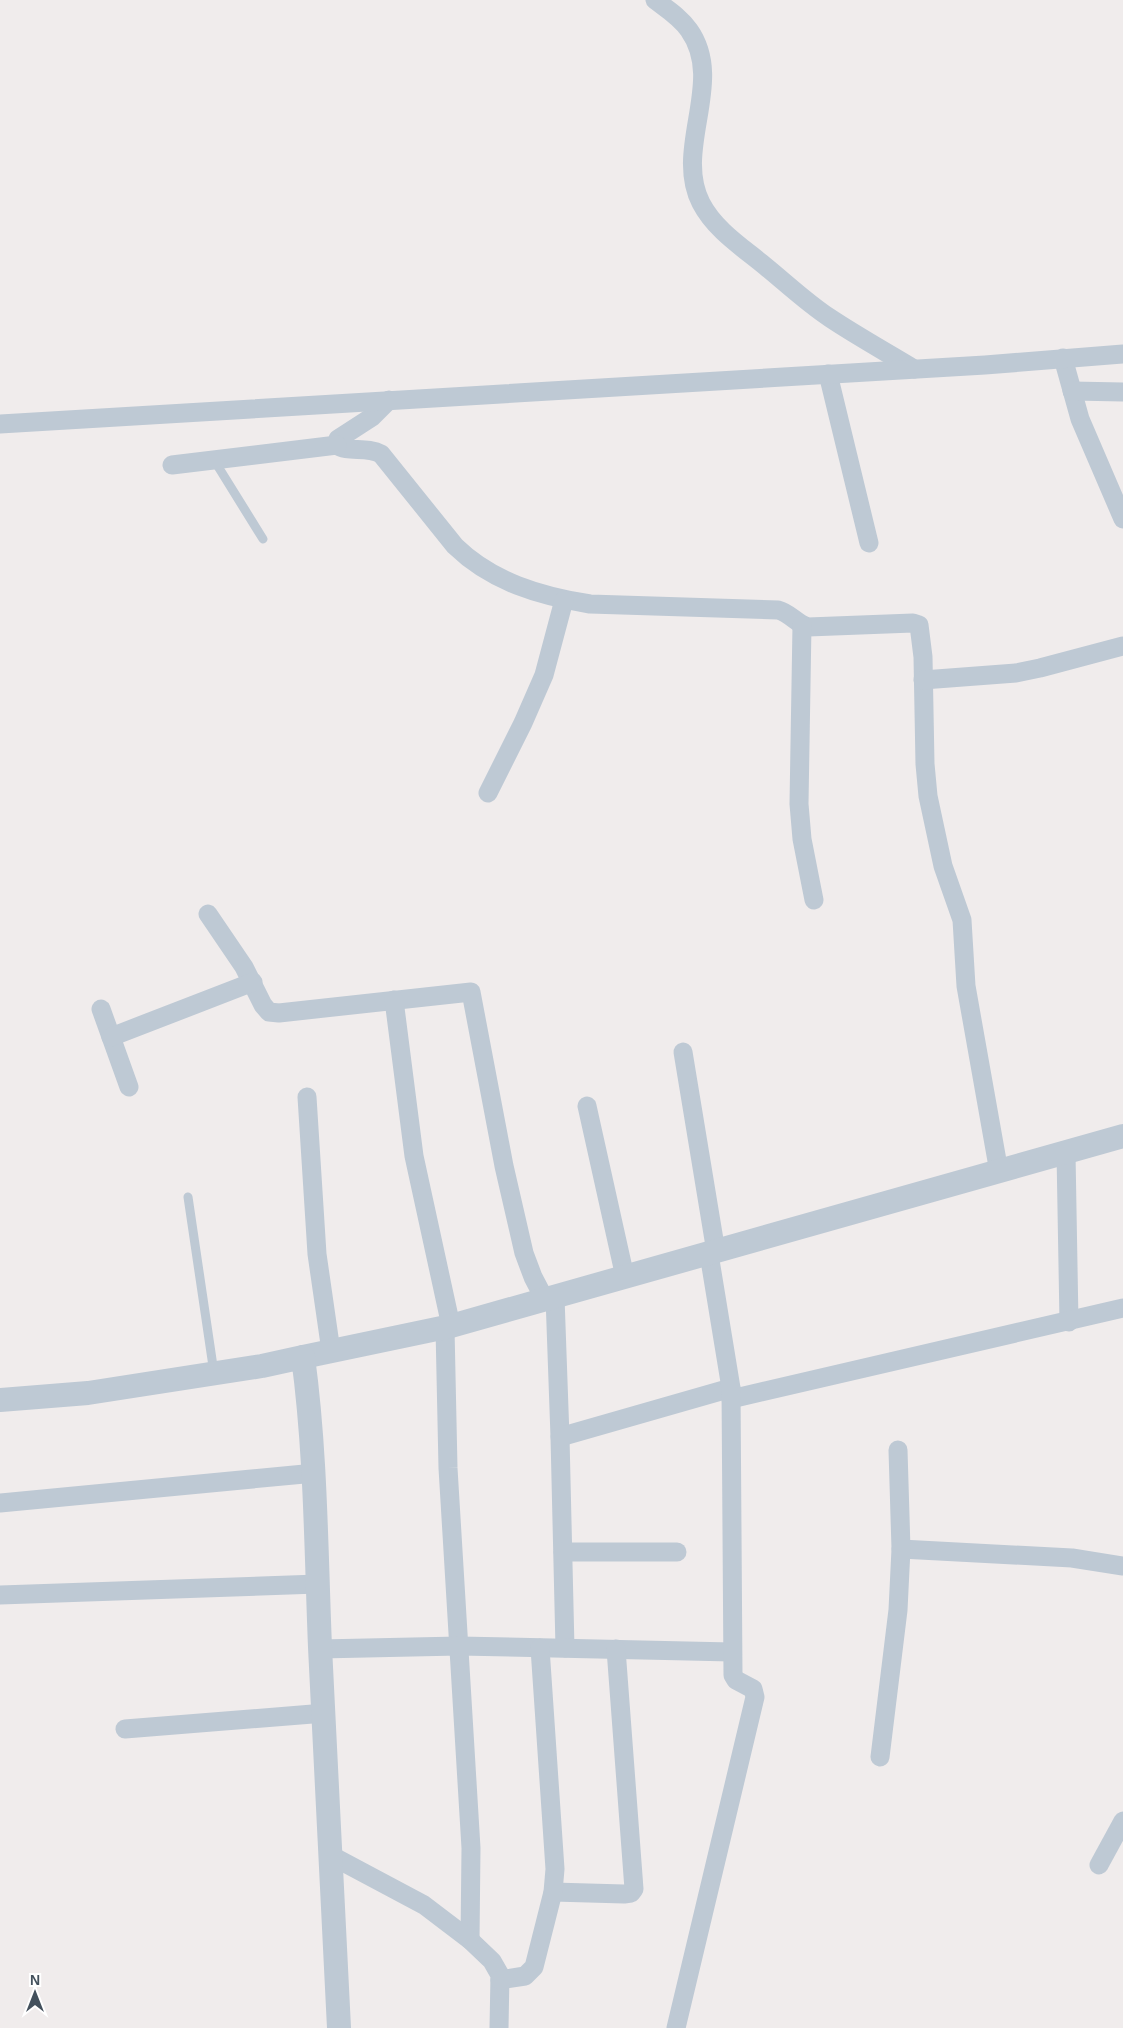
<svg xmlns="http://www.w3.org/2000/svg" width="1123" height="2028" font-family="Helvetica,sans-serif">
<rect width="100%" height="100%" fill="#f0ecec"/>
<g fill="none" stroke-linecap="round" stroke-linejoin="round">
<!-- service -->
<g stroke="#bec9d4" stroke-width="9">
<polyline points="214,460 263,539"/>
<polyline points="188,1197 214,1373"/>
</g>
<!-- minor -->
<g stroke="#bec9d4" stroke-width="19">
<path d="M655,0C667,9 680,17 689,30C726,82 673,148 701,203C715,230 742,247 765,266C786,283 807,303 830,318C857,336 886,352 914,369"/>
<polyline points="1063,358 1080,419 1123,519"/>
<polyline points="828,374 869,543"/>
<polyline points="1072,391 1123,392"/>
<path d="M389,400L372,417L338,439L337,445C347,453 367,446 381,454L455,546C492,582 540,596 590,604L778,610C790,613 797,624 808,627L913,623L919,625L923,657L925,764L928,796L943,866L962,920L966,986L999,1172"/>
<polyline points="0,424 985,365 1123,354"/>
<polyline points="172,465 337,445"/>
<polyline points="802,625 799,804 802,839 814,900"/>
<polyline points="923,680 1016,673 1040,668 1123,646"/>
<polyline points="488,793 523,723 544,675 564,600"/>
<polyline points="208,914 244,967 263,1005 269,1012 279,1013 471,992 504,1166 524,1253 533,1277 545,1300"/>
<polyline points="394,1000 414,1156 451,1326"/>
<polyline points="101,1009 129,1087"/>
<polyline points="111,1037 253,982"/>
<polyline points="683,1052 716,1252"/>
<polyline points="307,1097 317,1254 331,1351"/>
<polyline points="587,1106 625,1277"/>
<polyline points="1066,1153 1069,1322"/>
<polyline points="555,1297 560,1437 565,1648"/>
<polyline points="445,1328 448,1468 471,1848 470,1940"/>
<polyline points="731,1399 1123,1308"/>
<polyline points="560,1437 731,1388"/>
<polyline points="0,1503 315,1473"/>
<polyline points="901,1549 1072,1558 1123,1566"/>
<polyline points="563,1552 677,1552"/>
<polyline points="0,1595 318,1584"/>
<polyline points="320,1649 459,1646 732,1652"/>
<polyline points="125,1729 325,1713"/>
<polyline points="880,1757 898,1610 901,1549 898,1450"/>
<polyline points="332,1856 424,1905 470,1940 492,1961 500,1975 499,2028"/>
<polyline points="1099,1865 1123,1821"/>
<polyline points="553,1892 624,1894 631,1893 634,1889 616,1649"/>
<polyline points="500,1980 525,1976 534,1967 553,1892 555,1869 540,1648"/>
<polyline points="676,2028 755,1697 753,1689 736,1680 733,1675 731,1388 709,1254"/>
</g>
<!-- tertiary -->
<g stroke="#bec9d4" stroke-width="24">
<polyline points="303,1357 451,1326 1123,1136"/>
<path d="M0,1400L88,1393L262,1366L303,1357C316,1453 316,1550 320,1647C326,1774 333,1901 339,2028"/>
</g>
</g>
<!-- north arrow -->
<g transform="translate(35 1993)" stroke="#ffffff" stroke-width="4" paint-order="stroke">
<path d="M0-4L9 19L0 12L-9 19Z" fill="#43505c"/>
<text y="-8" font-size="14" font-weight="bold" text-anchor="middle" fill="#43505c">N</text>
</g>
</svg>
